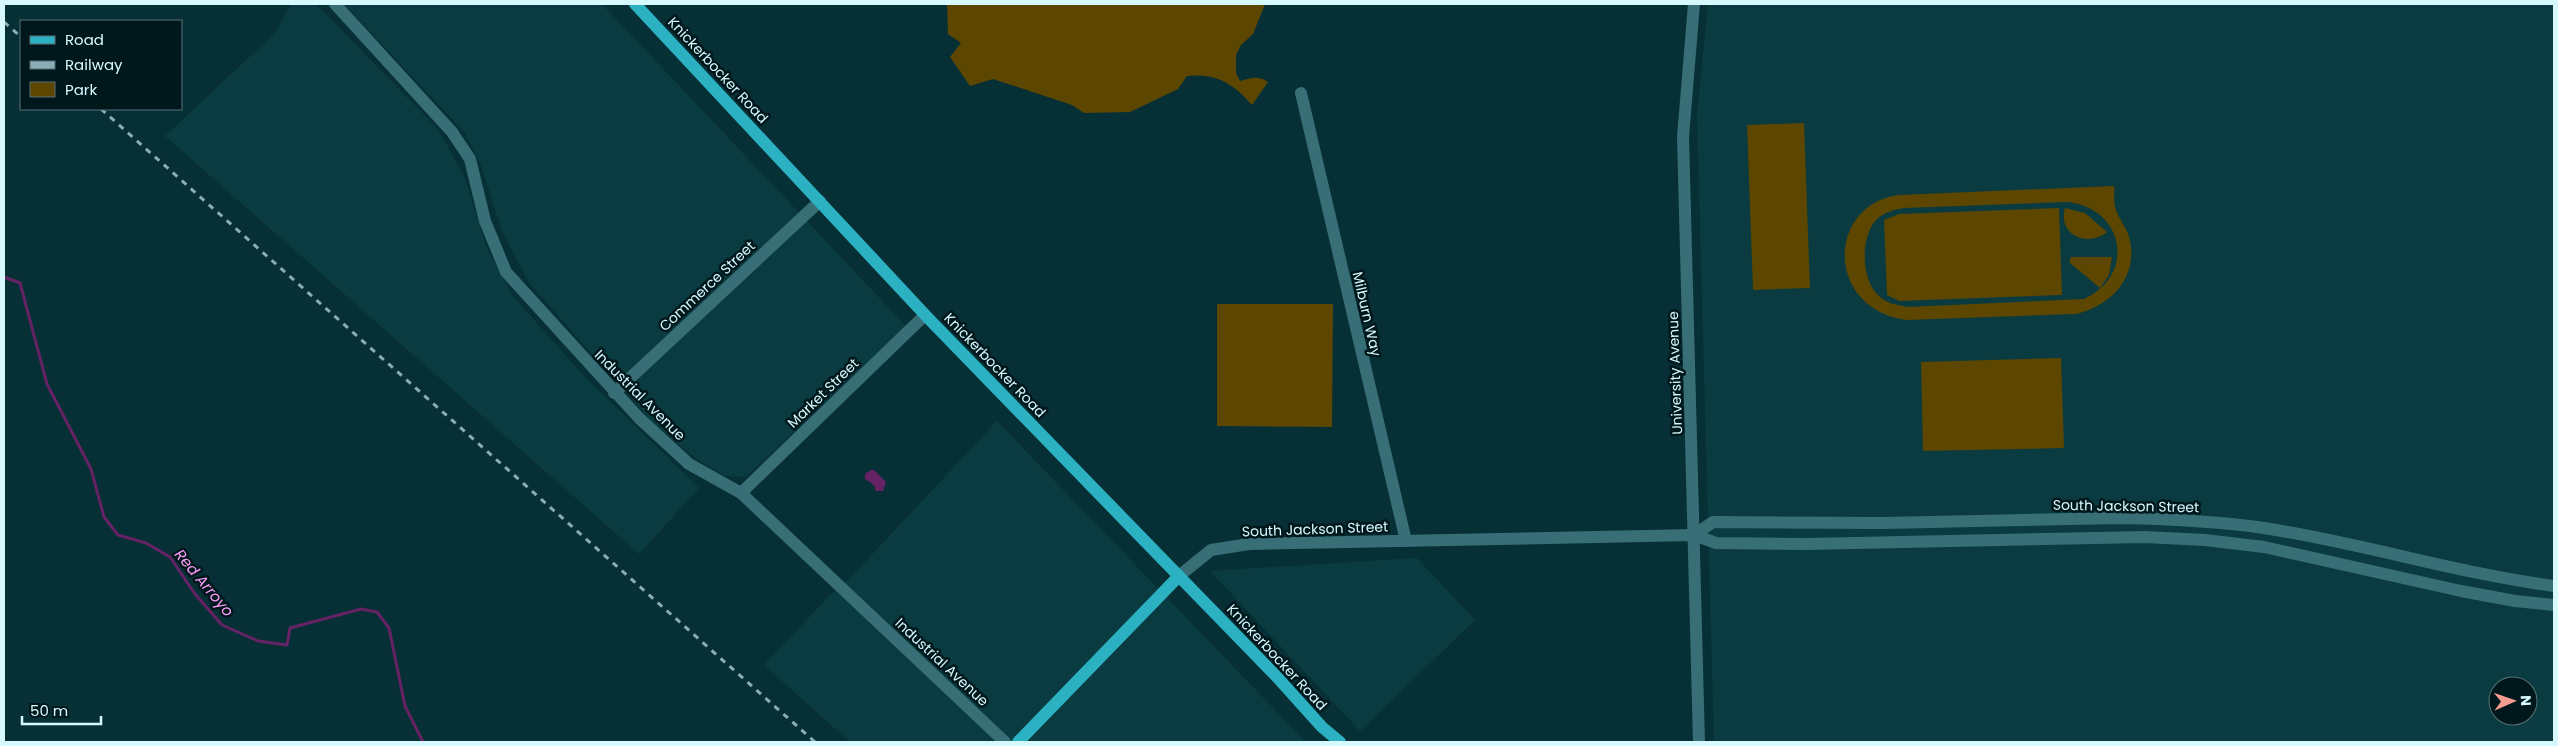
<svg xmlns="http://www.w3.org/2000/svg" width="2558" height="746" font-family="Poppins,sans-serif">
<rect width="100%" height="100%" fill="#073036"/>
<!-- built -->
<g fill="#0a3b41" fill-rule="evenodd">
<polygon points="291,4 316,4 438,129 465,178 487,249 513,296 584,376 699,488 639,554 165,136 275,33"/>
<polygon points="344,4 602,4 906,326 746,477 725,476 695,458 653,423 529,283 502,231 481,166 465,133"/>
<path d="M1708,4H2554V742H1714L1697,116ZM2498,686H2528V716H2498Z"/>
<polygon points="997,421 1306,742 850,742 764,665 830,595 850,578"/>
<polygon points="1417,558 1475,620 1360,731 1210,571"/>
</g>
<!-- green -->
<g fill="#5c4600" fill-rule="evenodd">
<path d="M947,4H1265L1253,34L1241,45L1236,55V73L1240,81C1251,78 1259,75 1268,82L1252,105C1233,83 1216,73 1187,76L1178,89L1130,112L1084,113L1072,105L993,79L970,86L950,57L961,43L948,34Z"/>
<polygon points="1804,123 1810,288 1753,290 1747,125"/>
<path d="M2114,186C2115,193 2113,203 2116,210C2119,219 2126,227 2129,237C2140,276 2111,306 2076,314L1906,320C1824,308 1827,204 1899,195ZM2068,202C2125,209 2136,275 2084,299L1908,307C1898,305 1887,304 1879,296C1861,280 1860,238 1876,220C1884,212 1894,210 1904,208Z"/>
<polygon points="2059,208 2062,295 1899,301 1887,295 1884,220 1899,214"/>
<path d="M2065,208L2085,213L2107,232C2088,248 2057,235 2065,208Z"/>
<polygon points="2071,257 2112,257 2109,275 2100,288 2069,262"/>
<polygon points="1217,304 1333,304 1332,427 1217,426"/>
<polygon points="2061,358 2064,448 1923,451 1921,362"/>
</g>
<!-- water -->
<polygon fill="#652265" points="871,470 874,470 886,482 883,491 876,491 874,485 865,479 865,474"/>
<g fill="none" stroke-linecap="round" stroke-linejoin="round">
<!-- stream -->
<polyline stroke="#652265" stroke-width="3" points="4,277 20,283 47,384 91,469 104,517 118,535 146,543 170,557 195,594 222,625 258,641 287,645 290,628 361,609 377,612 389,628 405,706 423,742"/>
<!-- minor -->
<g stroke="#386e76" stroke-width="12">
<polyline points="335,4 452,132 470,159 485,221 506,272 639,418 689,464 741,493 1005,742"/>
<polyline points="1694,4 1683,137 1699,742"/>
<polyline points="1301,93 1406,541"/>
<polyline points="614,393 820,201"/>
<polyline points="741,493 925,315"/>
<path d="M1694,535L1713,522L1884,523L2120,518C2168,519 2216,521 2264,528C2362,543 2456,573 2554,586"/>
<polyline points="1179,576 1211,550 1249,544 1694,535 1716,543 1807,544 2145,537 2205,540 2264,547 2461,591 2515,601 2554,605"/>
</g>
<!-- major -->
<g stroke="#2cb1c2" stroke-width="12">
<polyline points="635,4 929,319 1277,677 1322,727 1340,742"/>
<polyline points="1018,742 1179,576"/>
</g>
<!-- rail -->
<g stroke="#89aeb3" stroke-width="3" stroke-dasharray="6 6" stroke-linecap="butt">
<polyline points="4,22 21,37"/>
<polyline points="101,109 815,742"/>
</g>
</g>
<g text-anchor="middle" stroke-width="5" stroke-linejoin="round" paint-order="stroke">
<!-- street labels -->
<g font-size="14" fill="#d6f9fe" stroke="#00171c">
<text transform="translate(718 70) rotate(47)" y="5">Knickerbocker Road</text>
<text transform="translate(707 286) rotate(-43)" y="5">Commerce Street</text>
<text transform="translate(1367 314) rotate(77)" y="5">Milburn Way</text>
<text transform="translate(995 365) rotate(46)" y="5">Knickerbocker Road</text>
<text transform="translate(1675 373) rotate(-92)" y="5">University Avenue</text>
<text transform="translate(823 393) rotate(-44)" y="5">Market Street</text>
<text transform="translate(640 395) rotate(45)" y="5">Industrial Avenue</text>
<text transform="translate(2126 506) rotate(1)" y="5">South Jackson Street</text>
<text transform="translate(1315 529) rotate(-2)" y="5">South Jackson Street</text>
<text transform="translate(1277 657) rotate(47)" y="5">Knickerbocker Road</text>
<text transform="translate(942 662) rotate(43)" y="5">Industrial Avenue</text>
</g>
<!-- water labels -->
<g font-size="15" font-style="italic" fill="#fd9efa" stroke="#00171c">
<text transform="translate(204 583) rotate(50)" y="5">Red Arroyo</text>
</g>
</g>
<!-- border -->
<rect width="2558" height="746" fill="none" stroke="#d6f9fe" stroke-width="10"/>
<!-- legend -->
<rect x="20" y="20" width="162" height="90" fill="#00171c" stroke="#567176"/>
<rect x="30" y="36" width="25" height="8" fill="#2cb1c2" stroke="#567176"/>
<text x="65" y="45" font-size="15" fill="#d6f9fe">Road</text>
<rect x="30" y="61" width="25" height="8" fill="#89aeb3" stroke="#567176"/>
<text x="65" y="70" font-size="15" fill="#d6f9fe">Railway</text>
<rect x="30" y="82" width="25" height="15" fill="#5c4600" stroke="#567176"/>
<text x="65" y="95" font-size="15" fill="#d6f9fe">Park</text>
<!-- north arrow -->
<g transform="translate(2513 701) rotate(88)"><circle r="24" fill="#00171c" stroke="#567176"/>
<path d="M0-4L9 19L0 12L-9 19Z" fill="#f59c91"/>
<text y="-8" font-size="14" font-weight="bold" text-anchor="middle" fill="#d6f9fe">N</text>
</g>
<!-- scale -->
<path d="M22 716v8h79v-8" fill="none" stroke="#d6f9fe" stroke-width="2.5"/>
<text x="30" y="716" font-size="15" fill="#d6f9fe" stroke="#00171c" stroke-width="4" paint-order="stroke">50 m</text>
</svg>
